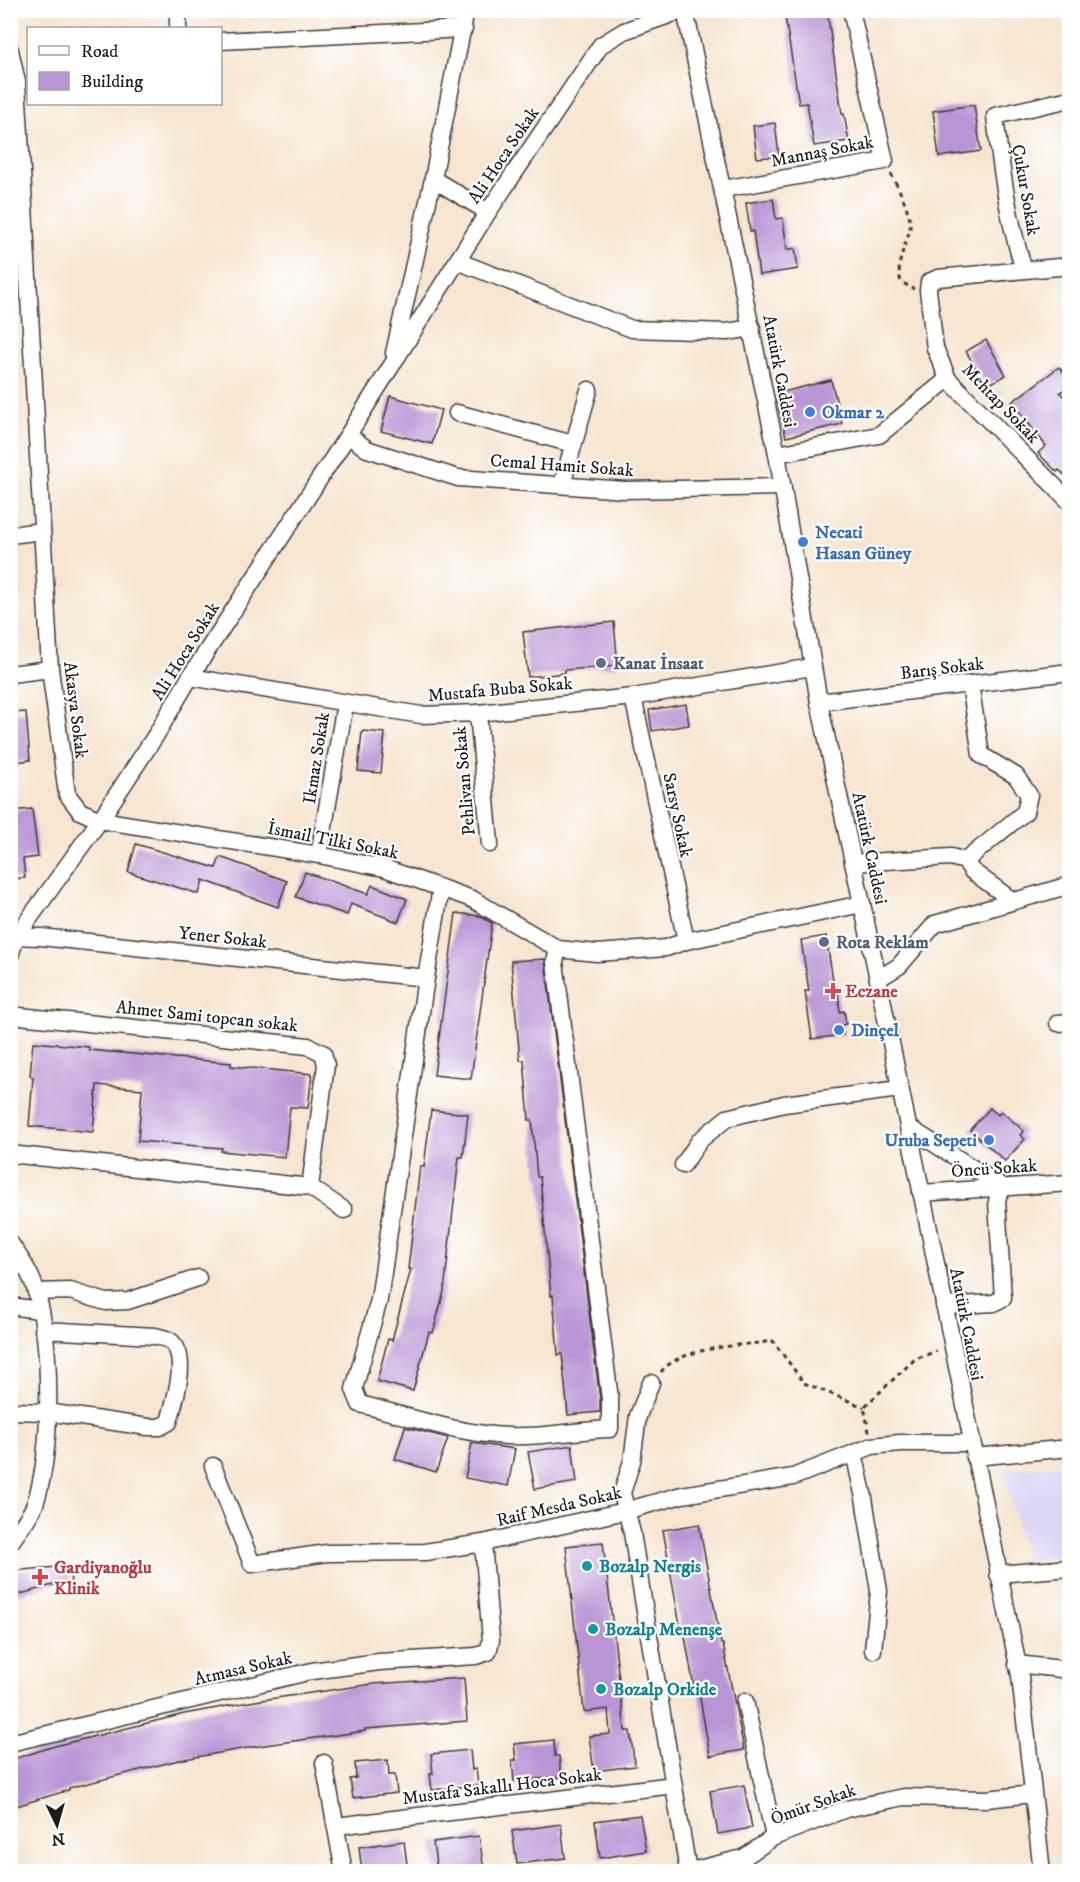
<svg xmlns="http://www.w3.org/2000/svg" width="1080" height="1882" font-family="'IM FELL DW Pica',serif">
<rect width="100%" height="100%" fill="#fff"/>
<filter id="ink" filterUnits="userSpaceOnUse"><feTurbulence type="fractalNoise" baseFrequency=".0167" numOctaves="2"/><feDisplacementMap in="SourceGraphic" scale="12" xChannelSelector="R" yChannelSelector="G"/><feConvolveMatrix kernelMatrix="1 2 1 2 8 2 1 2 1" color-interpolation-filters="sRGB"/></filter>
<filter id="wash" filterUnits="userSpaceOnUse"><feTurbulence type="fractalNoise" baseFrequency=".008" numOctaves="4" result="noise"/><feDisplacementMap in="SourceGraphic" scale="24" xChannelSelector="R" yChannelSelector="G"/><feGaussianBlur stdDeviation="1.35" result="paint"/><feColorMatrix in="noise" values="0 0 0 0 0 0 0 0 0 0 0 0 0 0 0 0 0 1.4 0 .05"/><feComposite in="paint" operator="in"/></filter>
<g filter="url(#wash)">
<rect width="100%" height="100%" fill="#f6e5cf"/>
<!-- built -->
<polygon fill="#dcd6f6" points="1069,1464 1069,1556 1026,1560 1004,1470"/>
<g id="blocks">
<!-- building -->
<g fill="#ba95d6">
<polygon points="784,10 827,10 842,114 844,114 849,141 814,146 807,103 799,104"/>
<polygon points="974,105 981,151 939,157 933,111"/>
<polygon points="775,123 779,156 757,158 753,126"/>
<polygon points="773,199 776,219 783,218 787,250 795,248 798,269 759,275 753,231 750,231 746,203"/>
<polygon points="986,340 1006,375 986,386 966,351"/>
<polygon points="1059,367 1070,381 1070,386 1060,392 1070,405 1070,480 1059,470 1057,472 1038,453 1046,446 1012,402"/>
<polygon points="831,380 842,424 786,437 777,401 785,399 783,392"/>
<polygon points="390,396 441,410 432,444 381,431"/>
<polygon points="614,622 618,666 565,670 565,673 528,677 523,632"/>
<polygon points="686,704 689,725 652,731 649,710"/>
<polygon points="26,712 30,760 10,763 10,713"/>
<polygon points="362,731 385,733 381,773 358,771"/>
<polygon points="32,809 38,857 23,859 25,878 10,879 10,811"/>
<polygon points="136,844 216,868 220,857 287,881 278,907 203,880 199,894 128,872"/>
<polygon points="305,872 368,894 372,885 407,899 398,922 351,904 347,915 296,897"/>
<polygon points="456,913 480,916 492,923 471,1079 434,1075"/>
<polygon points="826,936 834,987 837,987 840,1012 844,1011 846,1024 842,1025 843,1035 812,1039 805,991 809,991 801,940"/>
<polygon points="545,959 600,1400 600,1412 568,1415 562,1354 558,1355 553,1295 551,1296 540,1177 537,1177 532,1120 529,1120 524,1060 520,1060 511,961"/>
<polygon points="33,1042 89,1047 89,1050 231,1063 231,1066 312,1074 308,1108 290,1107 285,1157 221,1151 222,1148 138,1141 142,1089 97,1085 93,1132 29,1126 33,1077 30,1076"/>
<polygon points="990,1108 998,1115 1001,1111 1024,1131 1020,1135 1025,1139 1005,1161 970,1130"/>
<polygon points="431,1110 468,1114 463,1157 459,1157 444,1291 433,1333 429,1332 413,1391 377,1381 388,1339 392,1340 411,1269 408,1269 420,1166 424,1167"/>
<polygon points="405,1427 448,1438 436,1472 395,1459"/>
<polygon points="472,1443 515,1449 508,1486 465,1478"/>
<polygon points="572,1445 577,1482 535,1489 528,1452"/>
<polygon points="699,1524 721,1644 723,1644 744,1750 710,1756 699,1692 695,1693 684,1631 681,1631 663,1530"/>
<polygon points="603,1542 625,1731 630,1731 635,1766 594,1771 589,1736 610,1734 608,1709 584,1712 566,1546"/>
<polygon points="69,1566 71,1582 56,1584 10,1597 10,1571"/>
<polygon points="464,1678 467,1721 365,1729 365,1731 265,1745 179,1760 69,1788 69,1790 10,1808 10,1760 55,1746 184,1714 255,1701 373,1684"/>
<polygon points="554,1740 555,1756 559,1756 561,1777 514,1781 512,1760 516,1760 514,1744"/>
<polygon points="470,1750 472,1770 476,1769 478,1785 432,1790 430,1774 433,1774 431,1754"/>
<polygon points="388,1760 389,1775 395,1775 397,1793 353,1798 350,1779 356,1778 355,1763"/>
<polygon points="744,1785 752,1828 718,1834 710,1791"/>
<polygon points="640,1815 646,1851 600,1858 595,1821"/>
<polygon points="561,1824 565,1858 517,1864 512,1831"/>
<polygon points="479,1836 484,1870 437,1872 433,1842"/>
<polygon points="404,1841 408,1872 362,1872 359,1847"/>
</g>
</g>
</g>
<g filter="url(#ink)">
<use href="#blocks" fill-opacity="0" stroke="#3d3a37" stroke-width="1.5"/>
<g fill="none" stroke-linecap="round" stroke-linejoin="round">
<!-- minor casing -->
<g stroke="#3d3a37" stroke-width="19">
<g id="minor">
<polyline points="178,10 178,28"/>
<polyline points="685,10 777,454 819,702 878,979 1020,1676 1042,1872"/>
<polyline points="220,41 464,29"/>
<polyline points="10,50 17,82 50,669 67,794 80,811 100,820 319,855 384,868 472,899 558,949 597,953 666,948 686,941 862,904"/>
<polyline points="433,179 488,212"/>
<polyline points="723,189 885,161 851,10"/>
<polyline points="457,261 632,329 727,332 752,328"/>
<polyline points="1070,266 938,278 929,282 928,290 935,348 948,379 1070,502"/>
<path d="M1024,270C1008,220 1001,168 995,116L1070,99"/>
<polyline points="394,353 433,179 466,10"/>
<polyline points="457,413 573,444"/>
<polyline points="348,435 367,449 458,478 625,490 783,487"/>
<polyline points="777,454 879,435 948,379"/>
<polyline points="562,485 589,390"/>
<polyline points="10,535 42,531"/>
<polyline points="10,674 50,669"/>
<polyline points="190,677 421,715 478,713 633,697 812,667"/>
<polyline points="633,697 686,941"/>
<polyline points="819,702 1070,672"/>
<polyline points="478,713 490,844"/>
<polyline points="319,855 345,704"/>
<polyline points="965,861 1025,812 1029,795 1016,776 981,755 970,684"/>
<polyline points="853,863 951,857 965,861 972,871 1013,901"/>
<path d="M441,888L426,978L379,1300L354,1389L360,1404C408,1416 458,1434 508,1436C542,1438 576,1430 610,1429V1399L555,962L558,949"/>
<polyline points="10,936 41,937 426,978"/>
<polyline points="10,956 16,937 100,820 156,735 190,677 348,435 488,212 601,45 624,31 683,10"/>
<polyline points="878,979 899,966 935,924 1070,885"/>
<polyline points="10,1015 308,1046 323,1053 326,1065 310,1187 10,1154"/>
<polyline points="1058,1023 1070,1022"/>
<polyline points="908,1127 1001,1186 997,1201 1003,1298 994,1303 944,1306"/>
<polyline points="683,1165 700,1140 727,1118 784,1104 900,1089"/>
<polyline points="310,1187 344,1210"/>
<polyline points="921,1193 1070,1183"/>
<path d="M10,1243C20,1258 31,1273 36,1291C52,1345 53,1450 35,1504C30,1517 18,1531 10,1543"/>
<polyline points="36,1292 70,1291 106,1302 128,1301 198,1278"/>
<polyline points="10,1306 39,1310"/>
<polyline points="651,1383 638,1416 632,1461 622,1493 632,1533 688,1871"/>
<path d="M10,1411L47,1412L148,1427H160L169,1422C174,1402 191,1354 169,1340C165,1338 159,1337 155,1336L43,1330"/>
<polyline points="854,1453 864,1498 879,1591 873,1650"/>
<polyline points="974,1457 1070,1448"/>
<polyline points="213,1466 252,1564 327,1553 425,1552 483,1543 625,1511 682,1495 793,1477 872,1446 900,1443 972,1443"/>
<polyline points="998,1574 1070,1568"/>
<polyline points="1017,1664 1070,1670"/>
<polyline points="745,1701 774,1837"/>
<polyline points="10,1743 312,1671 379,1662 476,1656 488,1652 491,1640 483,1543"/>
<polyline points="324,1763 344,1872"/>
<polyline points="336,1826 674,1785"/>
<polyline points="686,1872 743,1858 774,1837 846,1809 904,1797 987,1799 1032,1794"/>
</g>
</g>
<!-- path -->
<g stroke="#3d3a37" stroke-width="3" stroke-dasharray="4.5 4.5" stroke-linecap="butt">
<path d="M891,174C898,187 912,214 910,228C906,247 895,262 901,282L914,289"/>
<path d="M661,1372C681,1346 742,1346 773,1341L804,1383L864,1407"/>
<polyline points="869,1432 864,1407 915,1359 937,1351"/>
</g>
<!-- minor -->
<use href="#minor" stroke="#fff" stroke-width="16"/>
</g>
</g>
<!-- markers -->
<g fill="#3f7fe0" stroke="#fff" stroke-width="2">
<circle cx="810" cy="412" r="6"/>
<circle cx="803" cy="542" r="6"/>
<circle cx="839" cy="1030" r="6"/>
<circle cx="989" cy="1140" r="6"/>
</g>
<g fill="#5c6f8a" stroke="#fff" stroke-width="2">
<circle cx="601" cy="663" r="6"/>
<circle cx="824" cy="942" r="6"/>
</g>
<g fill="#e0444e" stroke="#fff" stroke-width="2">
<path d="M830 982h6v6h6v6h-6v6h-6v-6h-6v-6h6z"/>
<path d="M37 1568h6v6h6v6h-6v6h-6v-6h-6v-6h6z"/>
</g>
<g fill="#0f9aa8" stroke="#fff" stroke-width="2">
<circle cx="587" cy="1566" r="6"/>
<circle cx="593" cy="1629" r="6"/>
<circle cx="601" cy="1689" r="6"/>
</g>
<g text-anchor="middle" stroke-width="4.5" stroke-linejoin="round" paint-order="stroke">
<!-- street labels -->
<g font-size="18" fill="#1c1c1c" stroke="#fff">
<text transform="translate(822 151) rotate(-11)" y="6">Mannaş Sokak</text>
<text transform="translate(503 155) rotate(-56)" y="6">Ali Hoca Sokak</text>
<text transform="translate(1026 190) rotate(80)" y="6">Çukur Sokak</text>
<text transform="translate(780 371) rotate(79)" y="6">Atatürk Caddesi</text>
<text transform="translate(1001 403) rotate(46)" y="6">Mehtap Sokak</text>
<text transform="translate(562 465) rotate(4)" y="6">Cemal Hamit Sokak</text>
<text transform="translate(185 651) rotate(-58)" y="6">Ali Hoca Sokak</text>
<text transform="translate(942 668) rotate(-7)" y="6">Barış Sokak</text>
<text transform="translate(500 689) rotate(-5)" y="6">Mustafa Buba Sokak</text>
<text transform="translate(76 710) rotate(83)" y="6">Akasya Sokak</text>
<text transform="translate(316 758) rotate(-81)" y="6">Ikmaz Sokak</text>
<text transform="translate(464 781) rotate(-95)" y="6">Pehlivan Sokak</text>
<text transform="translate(678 815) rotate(78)" y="6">Sarsy Sokak</text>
<text transform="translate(333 840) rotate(11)" y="6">İsmail Tilki Sokak</text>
<text transform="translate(870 848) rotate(78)" y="6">Atatürk Caddesi</text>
<text transform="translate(223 937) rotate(6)" y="6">Yener Sokak</text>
<text transform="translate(207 1016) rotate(6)" y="6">Ahmet Sami topcan sokak</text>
<text transform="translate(994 1168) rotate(-4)" y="6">Öncü Sokak</text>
<text transform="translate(967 1324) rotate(79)" y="6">Atatürk Caddesi</text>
<text transform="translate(559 1506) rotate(-13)" y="6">Raif Mesda Sokak</text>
<text transform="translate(243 1668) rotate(-13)" y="6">Atmasa Sokak</text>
<text transform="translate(502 1786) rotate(-7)" y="6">Mustafa Sakallı Hoca Sokak</text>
<text transform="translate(813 1804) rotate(-20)" y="6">Ömür Sokak</text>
</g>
<!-- shop labels -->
<g font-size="18" font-weight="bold" fill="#366cbe" stroke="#fff" text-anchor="start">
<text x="822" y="418">Okmar 2</text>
<text x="815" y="538">Necati<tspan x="815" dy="21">Hasan Güney</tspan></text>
<text x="851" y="1036">Dinçel</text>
<text x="977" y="1146" text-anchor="end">Uruba Sepeti</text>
</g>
<!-- service labels -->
<g font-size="18" font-weight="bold" fill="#4e5e75" stroke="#fff" text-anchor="start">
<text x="613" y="669">Kanat İnsaat</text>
<text x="836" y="948">Rota Reklam</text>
</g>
<!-- health labels -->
<g font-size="18" font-weight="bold" fill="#be3a42" stroke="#fff" text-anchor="start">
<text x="845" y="997">Eczane</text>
<text x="54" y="1573">Gardiyanoğlu<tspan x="54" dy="21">Klinik</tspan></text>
</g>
<!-- culture labels -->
<g font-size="18" font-weight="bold" fill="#0d838f" stroke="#fff" text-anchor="start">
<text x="599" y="1572">Bozalp Nergis</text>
<text x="605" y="1635">Bozalp Menenşe</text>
<text x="613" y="1695">Bozalp Orkide</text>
</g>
</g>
<!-- margin -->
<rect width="1080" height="1882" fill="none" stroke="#fff" stroke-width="36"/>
<!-- legend -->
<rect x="27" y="27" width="195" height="78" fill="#ffffff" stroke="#a4a4a4" stroke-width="1.5"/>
<rect x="39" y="46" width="30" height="9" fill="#ffffff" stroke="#a4a4a4" stroke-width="1.5"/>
<text x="81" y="57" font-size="18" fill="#1c1c1c">Road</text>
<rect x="39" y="72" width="30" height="18" fill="#ba95d6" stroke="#a4a4a4" stroke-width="1.5"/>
<text x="81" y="87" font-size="18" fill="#1c1c1c">Building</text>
<!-- north arrow -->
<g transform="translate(57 1825) rotate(175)" stroke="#ffffff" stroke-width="4.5" paint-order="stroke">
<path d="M0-4.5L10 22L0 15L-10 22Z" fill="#1c1c1c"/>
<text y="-9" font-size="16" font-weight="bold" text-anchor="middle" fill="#1c1c1c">N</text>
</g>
</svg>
